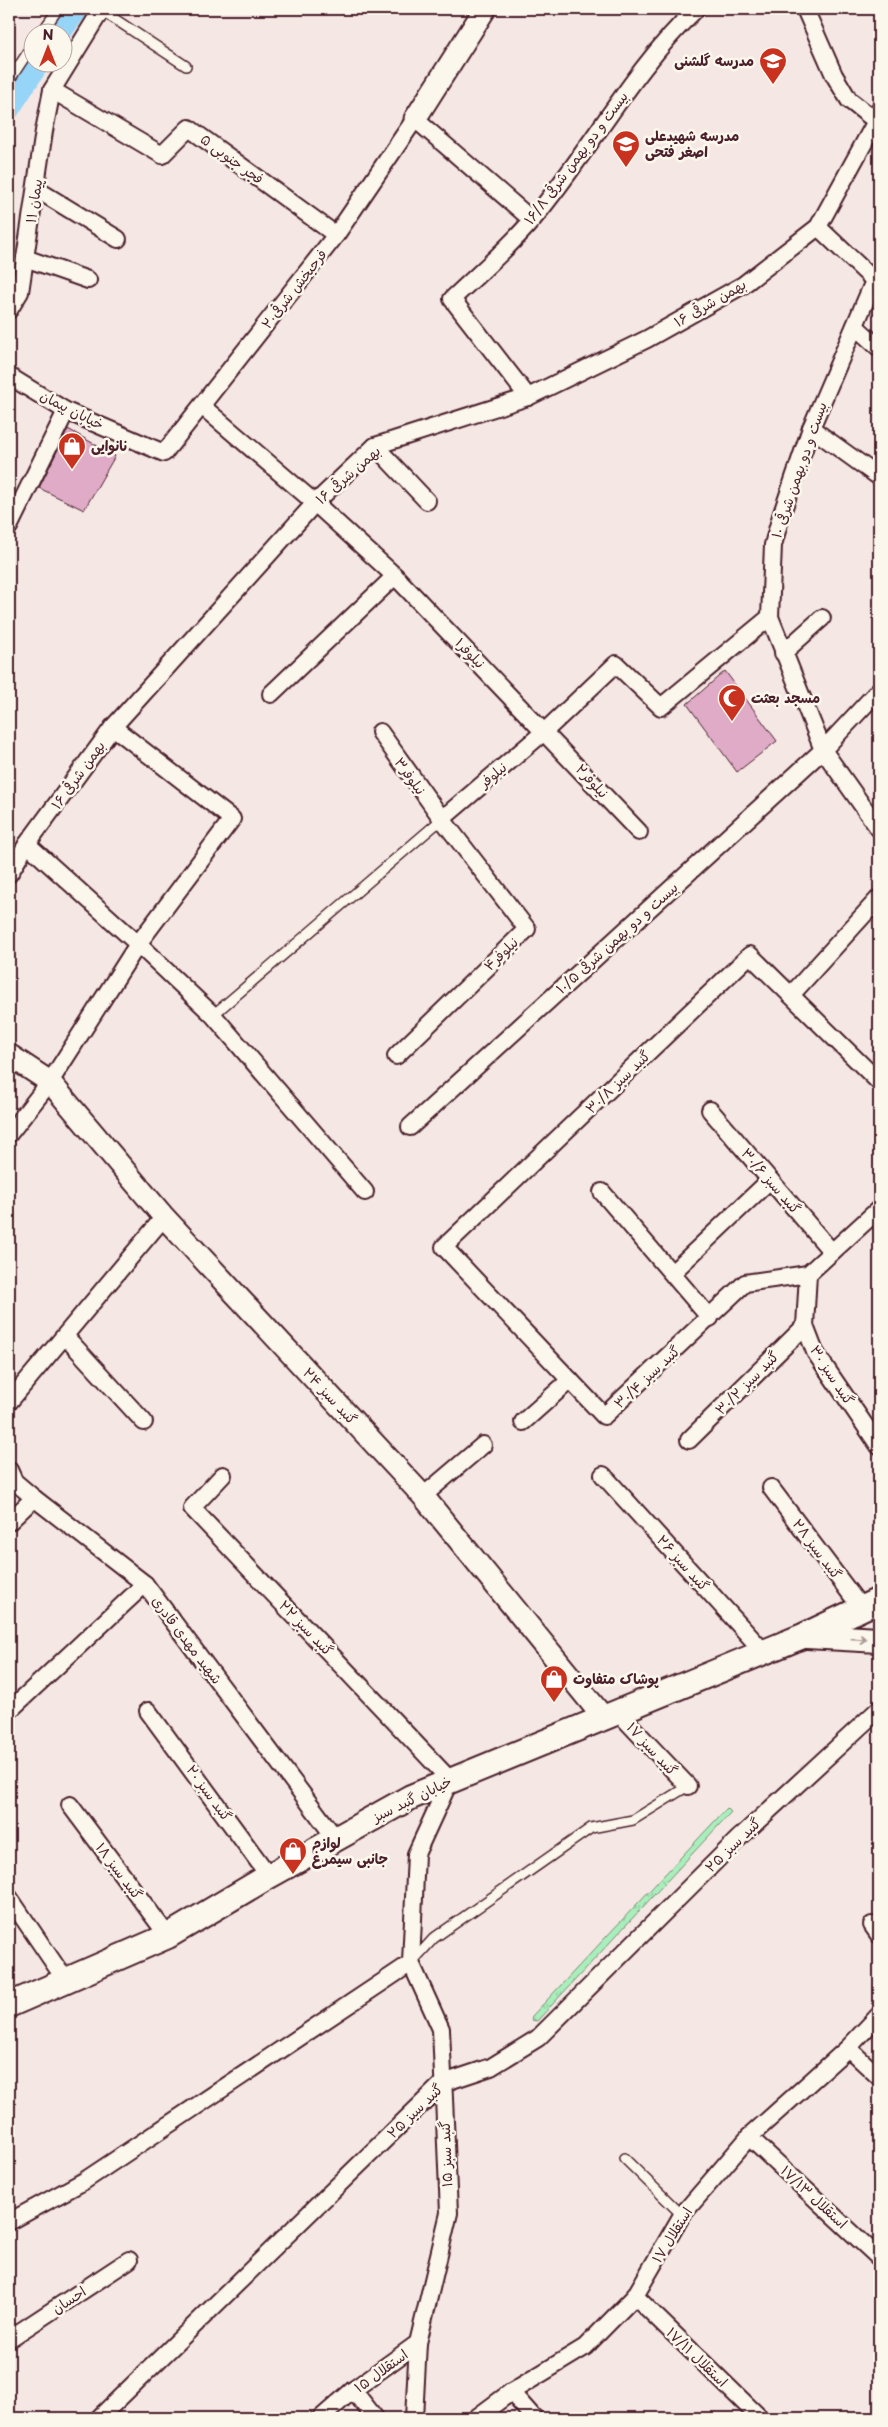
<svg xmlns="http://www.w3.org/2000/svg" width="888" height="2427" font-family="'Playpen Sans','Playpen Sans Arabic',sans-serif">
<defs>
<pattern id="grass-tufts" width="24" height="20" patternUnits="userSpaceOnUse" patternTransform="scale(1.25)"><rect width="24" height="20" fill="#a8efbb"/><path d="M3 7l-1-3M5 7V3M7 7l1-3M15 17l-1-3M17 17v-4M19 17l1-3" fill="none" stroke="#92cca1"/></pattern>
</defs>
<rect width="100%" height="100%" fill="#f5e8e4"/>
<filter id="ink" filterUnits="userSpaceOnUse"><feTurbulence type="fractalNoise" baseFrequency=".02" numOctaves="2"/><feDisplacementMap in="SourceGraphic" scale="10" xChannelSelector="R" yChannelSelector="G"/><feConvolveMatrix kernelMatrix="1 2 1 2 8 2 1 2 1" color-interpolation-filters="sRGB"/></filter>
<g filter="url(#ink)">
<!-- grass -->
<polygon fill="url(#grass-tufts)" stroke="#798773" points="727,1808 731,1812 537,2021 531,2020 532,2016"/>
<g fill="none" stroke-linecap="round" stroke-linejoin="round">
<!-- canal -->
<g stroke="#96d5f7" stroke-width="21">
<polyline points="61,32 78,9"/>
<polyline points="9,110 40,62"/>
</g>
</g>
<!-- building -->
<g fill="#dfabc6" stroke="#4a1f2b">
<polygon points="68,429 115,456 84,510 39,488"/>
<polygon points="725,671 777,741 737,772 687,704"/>
</g>
<g fill="none" stroke-linecap="round" stroke-linejoin="round">
<!-- service casing -->
<g stroke="#4a1f2b" stroke-width="12">
<g id="service">
<polyline points="101,10 186,66"/>
<polyline points="42,32 58,9"/>
<polyline points="9,81 32,46"/>
<polyline points="213,1015 442,819"/>
<polyline points="413,1961 434,1938 591,1828 633,1820 688,1786"/>
<polyline points="624,2158 682,2215"/>
</g>
</g>
<!-- minor casing -->
<g stroke="#4a1f2b" stroke-width="20">
<g id="minor">
<polyline points="805,9 834,75 849,100 876,121"/>
<polyline points="52,90 162,155 189,128 336,235"/>
<polyline points="36,189 118,239"/>
<polyline points="818,227 879,285"/>
<polyline points="25,258 88,280"/>
<polyline points="879,275 874,281 811,428 781,516 773,545 770,617 823,750 879,829"/>
<polyline points="9,310 20,292 44,131 52,90 102,9"/>
<polyline points="855,326 879,348"/>
<polyline points="9,376 66,411 164,453 336,235 415,119 532,220"/>
<path d="M528,397L452,299C479,273 509,248 533,219C590,151 632,70 696,9"/>
<polyline points="203,407 315,503 395,576 639,832"/>
<polyline points="811,428 879,477"/>
<polyline points="375,446 427,501"/>
<polyline points="9,527 66,411"/>
<polyline points="783,653 822,618"/>
<polyline points="271,694 395,576"/>
<polyline points="380,732 442,819 527,929 396,1056"/>
<polyline points="442,819 545,731 616,664 661,707 770,617"/>
<polyline points="27,844 138,944 213,1015 365,1192"/>
<polyline points="9,874 27,844 113,727 315,503 375,446 528,397 647,339 743,285 818,227 876,121 879,110"/>
<polyline points="791,995 879,898"/>
<polyline points="710,1110 832,1252"/>
<polyline points="410,1127 823,750 879,690"/>
<polyline points="9,1134 50,1082 138,944 232,819 113,727"/>
<polyline points="602,1192 710,1318"/>
<polyline points="879,1209 808,1274 805,1326 815,1352 879,1446"/>
<polyline points="672,1273 770,1180"/>
<polyline points="808,1274 745,1283 604,1416 444,1247 750,955 879,1082"/>
<polyline points="65,1336 144,1422"/>
<polyline points="9,1402 164,1217"/>
<polyline points="523,1422 570,1380"/>
<polyline points="689,1440 805,1326"/>
<polyline points="9,1470 14,1481 34,1498 145,1584 336,1839"/>
<polyline points="223,1475 192,1508 450,1780 416,1854 411,1963 441,2029 449,2213 418,2343 414,2418"/>
<polyline points="603,1475 763,1651"/>
<polyline points="771,1488 862,1609"/>
<polyline points="423,1496 483,1445"/>
<polyline points="9,1522 34,1498"/>
<polyline points="9,1711 145,1584"/>
<polyline points="148,1711 269,1876"/>
<polyline points="617,1711 688,1786"/>
<polyline points="70,1805 168,1936"/>
<polyline points="9,1897 66,1981"/>
<polyline points="872,1925 879,1935"/>
<polyline points="848,2048 879,2077"/>
<polyline points="749,2137 879,2258"/>
<polyline points="9,2222 84,2181 411,1963"/>
<polyline points="635,2296 760,2418"/>
<polyline points="9,2339 129,2260"/>
<polyline points="353,2390 375,2418"/>
<polyline points="511,2392 534,2418"/>
<polyline points="99,2418 443,2083 491,2067 538,2038 738,1839 879,1709"/>
<polyline points="321,2418 353,2390 418,2343"/>
<polyline points="476,2418 511,2392 585,2347 635,2296 682,2215 749,2137 848,2048 879,2015"/>
</g>
</g>
<!-- tertiary casing -->
<g stroke="#4a1f2b" stroke-width="25">
<g id="tertiary">
<polyline points="415,119 485,9"/>
<polyline points="9,1055 50,1082 164,1217 423,1496 603,1717"/>
</g>
</g>
<!-- secondary casing -->
<g stroke="#4a1f2b" stroke-width="28">
<g id="secondary">
<polyline points="807,1636 879,1640"/>
<polyline points="9,2005 168,1936 269,1876 411,1797 803,1636 879,1600"/>
</g>
</g>
<!-- service -->
<use href="#service" stroke="#fbf7ec" stroke-width="9"/>
<!-- minor -->
<use href="#minor" stroke="#fbf7ec" stroke-width="16"/>
<!-- tertiary -->
<use href="#tertiary" stroke="#fbf7ec" stroke-width="21"/>
<!-- secondary -->
<use href="#secondary" stroke="#fbf7ec" stroke-width="24"/>
</g>
<!-- one-way arrows -->
<defs><path id="oneway-shaft" d="M-6 0H5M1.5-3L5.5 0L1.5 3" fill="none" stroke-width="1.6" stroke-linecap="round" stroke-linejoin="round" transform="scale(1.25)"/></defs>
<use stroke="#ab9695" href="#oneway-shaft" transform="translate(859 1639) rotate(3)"/>
</g>
<!-- icons -->
<defs>
<g id="school-pin" transform="scale(1.4375)"><path d="M0 17L-7.5 6A9.5 9.5 0 1 1 7.5 6Z" fill="#c8321e" stroke="#fbf7ec"/><path d="M0-5L7-2L0 1L-7-2ZM-4 1L0 2.5L4 1V4Q0 6-4 4Z" fill="#fff"/></g>
<g id="shop-pin" transform="scale(1.4375)"><path d="M0 17L-7.5 6A9.5 9.5 0 1 1 7.5 6Z" fill="#c8321e" stroke="#fbf7ec"/><path d="M-5-2.5h2.3a2.7 3.5 0 0 1 5.4 0H5L5.5 6h-11ZM-1.5-2.5h3a1.5 2.3 0 0 0-3 0Z" fill="#fff"/></g>
<g id="mosque-pin" transform="scale(1.4375)"><path d="M0 17L-7.5 6A9.5 9.5 0 1 1 7.5 6Z" fill="#c8321e" stroke="#fbf7ec"/><path d="M3.5-4.9A6 6 0 1 0 3.5 4.9A5 5 0 1 1 3.5-4.9Z" fill="#fff"/></g>
</defs>
<g fill-rule="evenodd">
<use href="#school-pin" x="773" y="61"/>
<use href="#school-pin" x="626" y="144"/>
<use href="#shop-pin" x="72" y="446"/>
<use href="#mosque-pin" x="732" y="698"/>
<use href="#shop-pin" x="554" y="1679"/>
<use href="#shop-pin" x="293" y="1851"/>
</g>
<g text-anchor="middle" stroke-width="5" stroke-linejoin="round" paint-order="stroke">
<!-- poi labels -->
<g font-size="14" font-weight="bold" fill="#4a1f2b" stroke="#fbf7ec" text-anchor="start">
<text x="754" y="66" text-anchor="end">مدرسه گلشنی</text>
<text x="645" y="141">مدرسه شهیدعلی<tspan x="645" dy="16">اصغر فتحی</tspan></text>
<text x="91" y="451">نانوایی</text>
<text x="751" y="703">مسجد بعثت</text>
<text x="573" y="1684">پوشاک متفاوت</text>
<text x="312" y="1848">لوازم<tspan x="312" dy="16">جانبی سیمرغ</tspan></text>
</g>
<!-- street labels -->
<g font-size="14" fill="#4a1f2b" stroke="#fbf7ec">
<text transform="translate(576 158) rotate(-53)" y="5">بیست و دو بهمن شرقی ۱۶/۸</text>
<text transform="translate(232 159) rotate(36)" y="5">فجر جنوبی ۵</text>
<text transform="translate(34 201) rotate(-81)" y="5">پیمان ۱۱</text>
<text transform="translate(294 289) rotate(-52)" y="5">فرحبخش شرقی۲۰</text>
<text transform="translate(710 303) rotate(-30)" y="5">بهمن شرقی ۱۶</text>
<text transform="translate(72 410) rotate(27)" y="5">خیابان پیمان</text>
<text transform="translate(799 470) rotate(-71)" y="5">بیست و دو بهمن شرقی ۱۰</text>
<text transform="translate(348 475) rotate(-41)" y="5">بهمن شرقی ۱۶</text>
<text transform="translate(470 653) rotate(46)" y="5">نیلوفر۱</text>
<text transform="translate(78 775) rotate(-54)" y="5">بهمن شرقی ۱۶</text>
<text transform="translate(493 775) rotate(-40)" y="5">نیلوفر</text>
<text transform="translate(410 776) rotate(54)" y="5">نیلوفر۳</text>
<text transform="translate(592 781) rotate(47)" y="5">نیلوفر۲</text>
<text transform="translate(617 938) rotate(-42)" y="5">بیست و دو بهمن شرقی ۱۰/۵</text>
<text transform="translate(501 954) rotate(-44)" y="5">نیلوفر۴</text>
<text transform="translate(618 1082) rotate(-44)" y="5">گنبد سبز ۳۰/۸</text>
<text transform="translate(771 1181) rotate(49)" y="5">گنبد سبز ۳۰/۶</text>
<text transform="translate(832 1375) rotate(57)" y="5">گنبد سبز ۳۰</text>
<text transform="translate(647 1377) rotate(-43)" y="5">گنبد سبز ۳۰/۴</text>
<text transform="translate(747 1383) rotate(-45)" y="5">گنبد سبز ۳۰/۲</text>
<text transform="translate(330 1396) rotate(47)" y="5">گنبد سبز ۲۴</text>
<text transform="translate(817 1549) rotate(53)" y="5">گنبد سبز ۲۸</text>
<text transform="translate(683 1563) rotate(48)" y="5">گنبد سبز ۲۶</text>
<text transform="translate(306 1628) rotate(46)" y="5">گنبد سبز ۲۲</text>
<text transform="translate(187 1640) rotate(53)" y="5">شهید مهدی قادری</text>
<text transform="translate(652 1749) rotate(47)" y="5">گنبد سبز ۱۷</text>
<text transform="translate(209 1793) rotate(54)" y="5">گنبد سبز ۲۰</text>
<text transform="translate(412 1799) rotate(-26)" y="5">خیابان گنبد سبز</text>
<text transform="translate(733 1845) rotate(-44)" y="5">گنبد سبز ۲۵</text>
<text transform="translate(119 1871) rotate(53)" y="5">گنبد سبز ۱۸</text>
<text transform="translate(415 2111) rotate(-44)" y="5">گنبد سبز ۲۵</text>
<text transform="translate(446 2154) rotate(-92)" y="5">گنبد سبز ۱۵</text>
<text transform="translate(814 2197) rotate(43)" y="5">استقلال ۱۷/۱۳</text>
<text transform="translate(672 2235) rotate(-58)" y="5">استقلال ۱۷</text>
<text transform="translate(69 2300) rotate(-33)" y="5">احسان</text>
<text transform="translate(697 2357) rotate(44)" y="5">استقلال ۱۷/۱۱</text>
<text transform="translate(381 2371) rotate(-36)" y="5">استقلال ۱۵</text>
</g>
</g>
<!-- margin -->
<rect width="888" height="2427" fill="none" stroke="#fbf7ec" stroke-width="30"/>
<rect x="15" y="15" width="858" height="2397" fill="none" stroke="#4a1f2b" stroke-width="2" filter="url(#ink)"/>
<!-- north arrow -->
<g transform="translate(48 48)"><circle r="24" fill="#fbf7ec" stroke="#b4a19f"/>
<path d="M0-4L9 19L0 12L-9 19Z" fill="#c8321e"/>
<text y="-8" font-size="14" font-weight="bold" text-anchor="middle" fill="#4a1f2b">N</text>
</g>
</svg>
